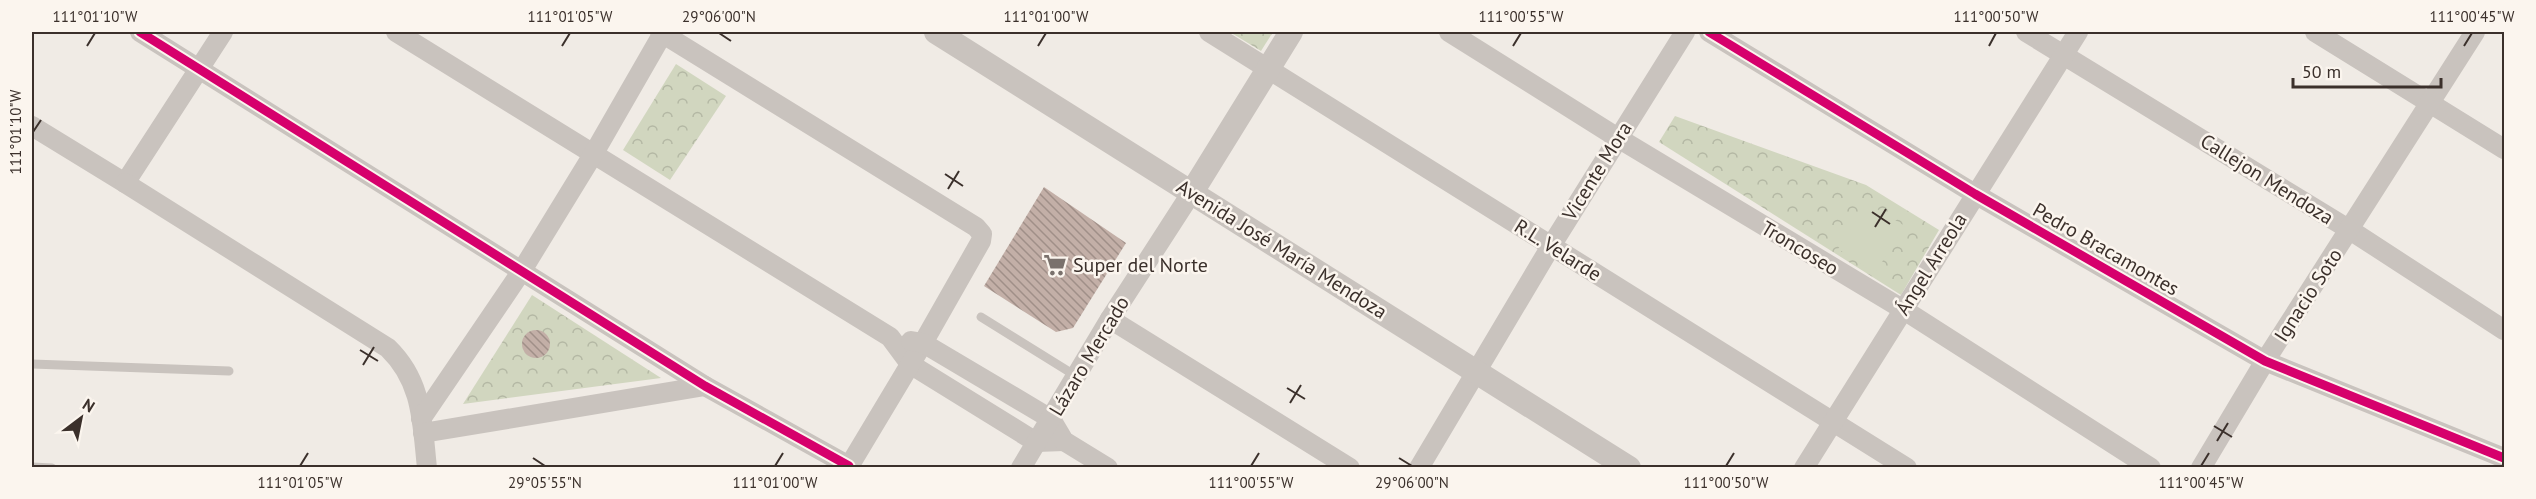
<svg xmlns="http://www.w3.org/2000/svg" width="2536" height="499" font-family="'PT Sans',sans-serif">
<defs>
<pattern id="park-crowns" width="20" height="18" patternUnits="userSpaceOnUse" patternTransform="scale(1.5)"><rect width="20" height="18" fill="#d1d6bf"/><path d="M2 6a3 3 0 1 1 6 0M12 15a3 3 0 1 1 6 0" fill="none" stroke="#b4b8a4"/></pattern>
<pattern id="building-back-hatch" width="6" height="6" patternUnits="userSpaceOnUse" patternTransform="scale(1.5)"><rect width="6" height="6" fill="#c3afa7"/><path d="M-1 5l2 2M0 0l6 6M5-1l2 2" fill="none" stroke="#a08f88"/></pattern>
</defs>
<rect width="100%" height="100%" fill="#f0ebe5"/>
<!-- park -->
<g fill="url(#park-crowns)">
<polygon points="1230,32 1273,32 1261,51"/>
<polygon points="676,64 726,96 670,180 623,150"/>
<polygon points="1675,116 1866,185 1939,230 1901,295 1659,142"/>
<polygon points="532,295 661,378 463,404"/>
</g>
<!-- pitch -->
<polygon fill="#d1d6bf" points="1867,203 1905,226 1875,273 1838,249"/>
<!-- building -->
<g fill="url(#building-back-hatch)">
<polygon points="1044,187 1126,243 1073,328 1056,332 984,286"/>
<circle cx="536" cy="344" r="14"/>
</g>
<g fill="none" stroke-linecap="round" stroke-linejoin="round">
<!-- service -->
<g stroke="#c9c3be" stroke-width="9">
<polyline points="981,317 1076,376"/>
<polyline points="32,364 229,371"/>
<polyline points="32,467 52,468"/>
</g>
<!-- minor -->
<g stroke="#c9c3be" stroke-width="20">
<polyline points="140,32 705,386 849,466"/>
<polyline points="396,32 890,337 910,364 1036,442 1064,441"/>
<polyline points="660,32 976,227 982,234 981,241 923,343 848,468"/>
<polyline points="1209,32 1907,468"/>
<polyline points="1449,32 1618,138 1904,310 2151,468"/>
<polyline points="1709,32 1975,194 2265,361 2504,458"/>
<polyline points="2026,32 2350,230 2504,330"/>
<polyline points="2315,32 2504,149"/>
<polyline points="32,126 125,183 223,32"/>
<path d="M125,183L388,348C423,382 422,422 427,468"/>
<polyline points="1110,319 1350,468"/>
<polyline points="911,341 923,343 1051,419 1064,441 1108,468"/>
<polyline points="421,419 521,272 594,153 663,33"/>
<polyline points="423,433 705,386"/>
<polyline points="1021,468 1110,319 1192,192"/>
<polyline points="1419,468 1551,246 1685,32"/>
<polyline points="1804,468 2078,32"/>
<polyline points="2201,468 2265,361 2475,32"/>
</g>
<!-- tertiary -->
<g stroke="#c9c3be" stroke-width="24">
<polyline points="936,32 1629,468"/>
<polyline points="1192,192 1291,32"/>
</g>
<!-- cycleway casing -->
<g stroke="#fbf5ee" stroke-width="13">
<g id="cycleway">
<polyline points="140,32 705,386 849,466"/>
<polyline points="1709,32 1975,194 2265,361 2504,458"/>
</g>
</g>
<!-- cycleway -->
<use href="#cycleway" stroke="#d6006c" stroke-width="9"/>
</g>
<!-- ticks -->
<path fill="none" stroke="#3b302b" stroke-width="2" d="M719,33L731,41M87,46L95,33M562,46L570,33M1038,46L1046,33M1513,46L1521,33M1989,46L1996,33M2464,46L2472,33M33,132L41,120M945,174L963,186M948,189L959,171M1872,212L1890,224M1875,227L1886,209M360,350L378,361M363,365L374,347M1287,388L1305,399M1290,403L1301,385M2214,426L2232,437M2217,441L2228,423M533,458L545,466M1399,458L1412,466M300,466L308,453M775,466L783,453M1251,466L1259,453M1726,466L1734,453M2201,466L2209,453"/>
<!-- icons -->
<defs>
<g id="supermarket-bare" transform="scale(1.8)"><path d="M-6-5.5h2.5l.6 2H6L4.5 2H-2.5L-4.4-4H-6ZM-1.5 3.2a1.3 1.3 0 1 0 .1 0ZM3 3.2a1.3 1.3 0 1 0 .1 0Z" fill="#7a716c" stroke="#fbf5ee" stroke-width="2.5" paint-order="stroke"/></g>
</defs>
<g fill-rule="evenodd">
<use href="#supermarket-bare" x="1055" y="265"/>
</g>
<g text-anchor="middle" stroke-width="5" stroke-linejoin="round" paint-order="stroke">
<!-- street labels -->
<g font-size="20" fill="#3b302b" stroke="#fbf5ee">
<text transform="translate(1597 171) rotate(-58)" y="7">Vicente Mora</text>
<text transform="translate(2267 179) rotate(32)" y="7">Callejon Mendoza</text>
<text transform="translate(1800 248) rotate(31)" y="7">Troncoseo</text>
<text transform="translate(1282 249) rotate(32)" y="7">Avenida José María Mendoza</text>
<text transform="translate(2106 249) rotate(30)" y="7">Pedro Bracamontes</text>
<text transform="translate(1558 250) rotate(32)" y="7">R.L. Velarde</text>
<text transform="translate(1931 264) rotate(-58)" y="7">Ángel Arreola</text>
<text transform="translate(2308 295) rotate(-57)" y="7">Ignacio Soto</text>
<text transform="translate(1089 356) rotate(-59)" y="7">Lázaro Mercado</text>
</g>
<!-- poi labels -->
<g font-size="20" fill="#3b302b" stroke="#fbf5ee" text-anchor="start">
<text x="1073" y="272">Super del Norte</text>
</g>
</g>
<!-- border -->
<rect width="2536" height="499" fill="none" stroke="#fbf5ee" stroke-width="66"/>
<!-- north arrow -->
<g transform="translate(81 418) rotate(32)" stroke="#fbf5ee" stroke-width="4.5" paint-order="stroke">
<path d="M0-4.5L10 22L0 15L-10 22Z" fill="#3b302b"/>
<text y="-9" font-size="16" font-weight="bold" text-anchor="middle" fill="#3b302b">N</text>
</g>
<!-- scale -->
<path d="M2293 78v9h148v-9" fill="none" stroke="#3b302b" stroke-width="3"/>
<text x="2302" y="78" font-size="18" fill="#3b302b" stroke="#fbf5ee" stroke-width="4.5" paint-order="stroke">50 m</text>
<rect x="33" y="33" width="2470" height="433" fill="none" stroke="#3b302b" stroke-width="2"/>
<g font-size="15" text-anchor="middle" fill="#3b302b">
<text x="95" y="22">111°01'10"W</text>
<text x="570" y="22">111°01'05"W</text>
<text x="719" y="22">29°06'00"N</text>
<text x="1046" y="22">111°01'00"W</text>
<text x="1521" y="22">111°00'55"W</text>
<text x="1996" y="22">111°00'50"W</text>
<text x="2472" y="22">111°00'45"W</text>
<text transform="translate(16 132) rotate(-90)" y="5">111°01'10"W</text>
<text x="300" y="488">111°01'05"W</text>
<text x="545" y="488">29°05'55"N</text>
<text x="775" y="488">111°01'00"W</text>
<text x="1251" y="488">111°00'55"W</text>
<text x="1412" y="488">29°06'00"N</text>
<text x="1726" y="488">111°00'50"W</text>
<text x="2201" y="488">111°00'45"W</text>
</g>
</svg>
